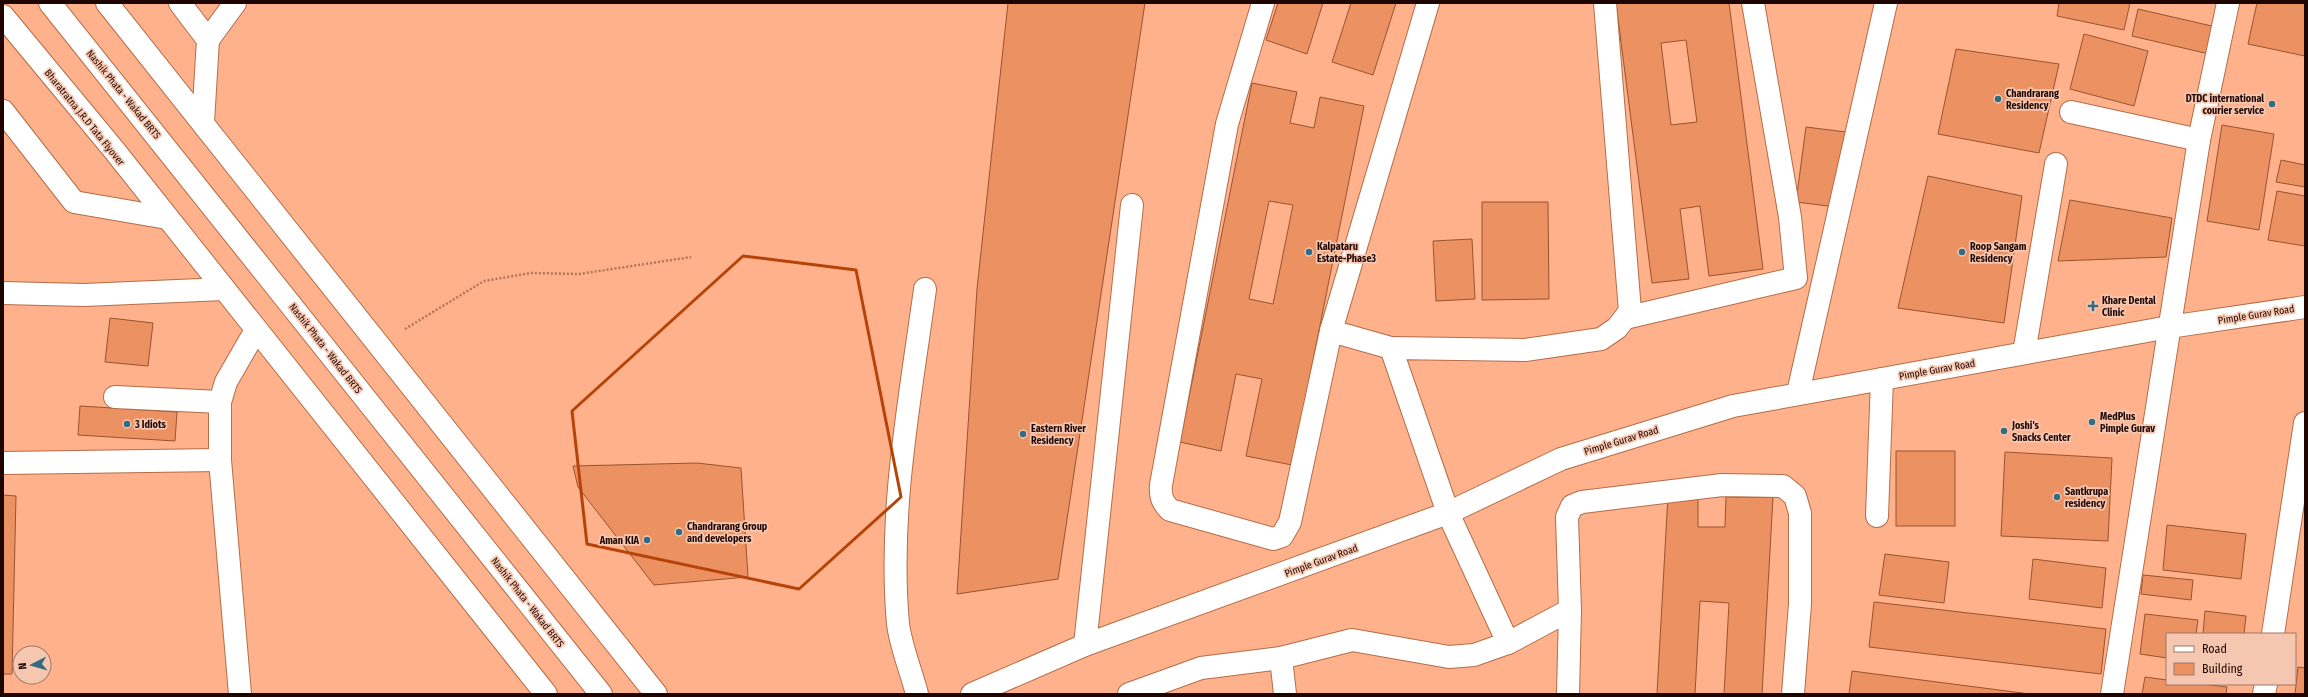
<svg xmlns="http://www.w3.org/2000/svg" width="2308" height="697" font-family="'Fira Sans Condensed',sans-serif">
<rect width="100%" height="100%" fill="#feb18a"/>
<!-- building -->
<g fill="#eb9162" stroke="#99542f" fill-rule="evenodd">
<polygon points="1008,3 1145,3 1058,579 957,594 977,289"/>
<polygon points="1278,3 1323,3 1307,54 1266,40"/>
<polygon points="1351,3 1396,3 1373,75 1332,62"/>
<path d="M1616,3H1729L1763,269L1709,276L1700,206L1680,209L1689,279L1652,283ZM1686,40L1697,122L1671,125L1661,43Z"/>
<polygon points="2059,3 2130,3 2124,30 2057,16"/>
<polygon points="2257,3 2305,3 2305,56 2248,44"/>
<polygon points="2138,9 2216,27 2209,54 2132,36"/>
<polygon points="2084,34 2148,51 2134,106 2070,89"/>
<polygon points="1956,49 2059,64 2039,153 1938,134"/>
<path d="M1252,83L1297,92L1290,123L1314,128L1320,97L1364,106L1292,465L1246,456L1262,379L1236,374L1221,451L1180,442ZM1269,201L1293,205L1273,304L1249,299Z"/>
<polygon points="2222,125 2274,134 2259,230 2207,221"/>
<polygon points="1806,127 1846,132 1836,207 1796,202"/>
<polygon points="2281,160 2305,165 2305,187 2276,182"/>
<polygon points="1928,176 2022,196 2004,323 1898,308"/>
<polygon points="2277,191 2305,196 2305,246 2268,240"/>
<polygon points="2070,200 2172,218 2166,257 2058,261"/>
<polygon points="1482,202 1548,202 1549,299 1482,300"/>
<polygon points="1472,239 1475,299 1436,301 1433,241"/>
<polygon points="110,318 153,323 148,366 105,362"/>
<polygon points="80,406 177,412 175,441 78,435"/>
<rect x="1896" y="451" width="59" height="75"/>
<polygon points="2005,452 2112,458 2108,541 2001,536"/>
<polygon points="697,463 741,468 748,577 654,585 578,487 573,466"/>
<polygon points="3,495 16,496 12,674 3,674"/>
<polygon points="1668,495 1698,496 1698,527 1725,527 1726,497 1773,497 1762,694 1724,694 1729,603 1700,601 1695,694 1657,694"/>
<polygon points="2167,525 2246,534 2241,579 2163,570"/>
<polygon points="1885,554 1949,562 1944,603 1879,595"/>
<polygon points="2033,559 2106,568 2102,608 2029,599"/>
<polygon points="2143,575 2193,580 2191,600 2141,594"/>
<polygon points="1874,602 2106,629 2101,674 1869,647"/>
<polygon points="2205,611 2246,616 2244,634 2203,634"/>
<polygon points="2145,614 2198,620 2196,634 2167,634 2167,658 2140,654"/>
<polygon points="2298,667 2305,668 2305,694 2295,694"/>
<polygon points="1852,671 2030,694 1849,694"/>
<polygon points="2145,677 2167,680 2167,684 2202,684 2227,687 2226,694 2142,694"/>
</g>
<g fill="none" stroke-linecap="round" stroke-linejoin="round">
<!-- minor casing -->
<g stroke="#b46d48" stroke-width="24">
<g id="minor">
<polyline points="50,3 601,694"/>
<polyline points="180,3 208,40 203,122"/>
<path d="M1263,3L1227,124L1161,485C1160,496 1162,502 1170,510L1273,539L1282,536L1290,522L1331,331"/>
<polyline points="208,40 235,3"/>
<polyline points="3,111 74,202 167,218"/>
<polyline points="2071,112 2199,140"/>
<polyline points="3,293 84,295 224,289"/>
<polyline points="1625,318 1796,278 1790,217 1753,3"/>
<polyline points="1391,348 1331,331 1428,3"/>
<polyline points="2024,353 2056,164"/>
<polyline points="1798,393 1886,3"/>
<polyline points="115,397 220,402"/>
<polyline points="3,463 220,460"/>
<polyline points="1877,516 1882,379"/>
<polyline points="2273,634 2305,423"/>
<polyline points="1508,643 1448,513 1391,348 1525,350 1601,339 1617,328 1630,311 1605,3"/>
<polyline points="1085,645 1132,205"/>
<polyline points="1281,658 1285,694"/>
<polyline points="240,694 220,460 220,402 226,382 256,330"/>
<path d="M917,694C911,671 901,647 898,624C888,512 910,400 925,289"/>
<polyline points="972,694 1085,645 1448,513 1561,459 1733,406 2169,327 2305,307"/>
<polyline points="1129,694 1201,668 1281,658 1352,640 1449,657 1474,655 1508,643 1570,610 1567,517 1572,506 1582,502 1722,485 1783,486 1795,496 1800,513 1800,604 1793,694"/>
<polyline points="1568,694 1570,610"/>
<polyline points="2112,694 2199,140 2228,3"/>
<polyline points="2264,694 2266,684"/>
</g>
</g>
<!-- major casing -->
<g stroke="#b46d48" stroke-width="24">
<g id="major">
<polyline points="107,3 656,694"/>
<polyline points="3,16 114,150 546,694"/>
</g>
</g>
<!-- path -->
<polyline stroke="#b1765a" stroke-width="2.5" stroke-dasharray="2 2" stroke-linecap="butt" points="405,329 484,281 531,273 579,274 691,257"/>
<!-- minor -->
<use href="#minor" stroke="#fff" stroke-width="22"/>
<!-- major -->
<use href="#major" stroke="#fff" stroke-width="22"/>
</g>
<!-- marked area -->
<path fill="none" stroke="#b64409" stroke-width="3" stroke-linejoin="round" d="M743,256L856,270L901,497L799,589L587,544L572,411Z"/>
<!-- markers -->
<g fill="#316c84" stroke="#f6c7b0" stroke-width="1.5">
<circle cx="1998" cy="99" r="4"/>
<circle cx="2272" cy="104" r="4"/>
<circle cx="1309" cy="252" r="4"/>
<circle cx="1962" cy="252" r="4"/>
<path d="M2091 300h4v4h4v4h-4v4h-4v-4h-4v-4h4z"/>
<circle cx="2092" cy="422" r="4"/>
<circle cx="127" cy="424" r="4"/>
<circle cx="2004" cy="431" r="4"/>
<circle cx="1023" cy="434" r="4"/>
<circle cx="2057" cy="497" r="4"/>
<circle cx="679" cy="532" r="4"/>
<circle cx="647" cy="540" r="4"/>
</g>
<g text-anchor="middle" stroke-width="3.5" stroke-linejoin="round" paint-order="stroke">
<!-- poi labels -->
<g font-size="10" font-weight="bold" fill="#1f0500" stroke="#f6c7b0" text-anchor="start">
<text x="2006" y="97">Chandrarang<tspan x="2006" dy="12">Residency</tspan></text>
<text x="2264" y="102" text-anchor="end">DTDC international<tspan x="2264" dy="12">courier service</tspan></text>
<text x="1317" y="250">Kalpataru<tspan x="1317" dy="12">Estate-Phase3</tspan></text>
<text x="1970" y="250">Roop Sangam<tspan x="1970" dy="12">Residency</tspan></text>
<text x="2102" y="304">Khare Dental<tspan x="2102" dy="12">Clinic</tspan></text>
<text x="2100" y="420">MedPlus<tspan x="2100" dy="12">Pimple Gurav</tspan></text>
<text x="135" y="428">3 Idiots</text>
<text x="2012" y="429">Joshi's<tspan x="2012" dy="12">Snacks Center</tspan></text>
<text x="1031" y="432">Eastern River<tspan x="1031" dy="12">Residency</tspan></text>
<text x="2065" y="495">Santkrupa<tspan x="2065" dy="12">residency</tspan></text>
<text x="687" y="530">Chandrarang Group<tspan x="687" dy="12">and developers</tspan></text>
<text x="639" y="544" text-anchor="end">Aman KIA</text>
</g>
<!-- street labels -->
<g font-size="10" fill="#1f0500" stroke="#f6c7b0">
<text transform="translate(124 94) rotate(51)" y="4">Nashik Phata - Wakad BRTS</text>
<text transform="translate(85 117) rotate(51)" y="4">Bharatratna J.R.D Tata Flyover</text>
<text transform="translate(2256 314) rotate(-9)" y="4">Pimple Gurav Road</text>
<text transform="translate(326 348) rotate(52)" y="4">Nashik Phata - Wakad BRTS</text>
<text transform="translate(1937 369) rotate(-10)" y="4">Pimple Gurav Road</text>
<text transform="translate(1621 440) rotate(-17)" y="4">Pimple Gurav Road</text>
<text transform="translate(1321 560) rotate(-20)" y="4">Pimple Gurav Road</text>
<text transform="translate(528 602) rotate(52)" y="4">Nashik Phata - Wakad BRTS</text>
</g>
</g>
<!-- border -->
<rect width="2308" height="697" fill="none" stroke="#1f0500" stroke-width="8"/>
<!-- legend -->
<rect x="2166" y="633" width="130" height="52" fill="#f6c7b0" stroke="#a0796a"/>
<rect x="2174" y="646" width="20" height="6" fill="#ffffff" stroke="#a0796a"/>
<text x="2202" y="653" font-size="12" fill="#1f0500">Road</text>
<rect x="2174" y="663" width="20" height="12" fill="#eb9162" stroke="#a0796a"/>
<text x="2202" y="673" font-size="12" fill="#1f0500">Building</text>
<!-- north arrow -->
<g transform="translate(32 665) rotate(264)"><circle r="19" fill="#f6c7b0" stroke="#a0796a"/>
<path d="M0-3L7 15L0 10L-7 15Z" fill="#316c84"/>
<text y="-6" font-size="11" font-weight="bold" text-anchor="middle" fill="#1f0500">N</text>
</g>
</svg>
